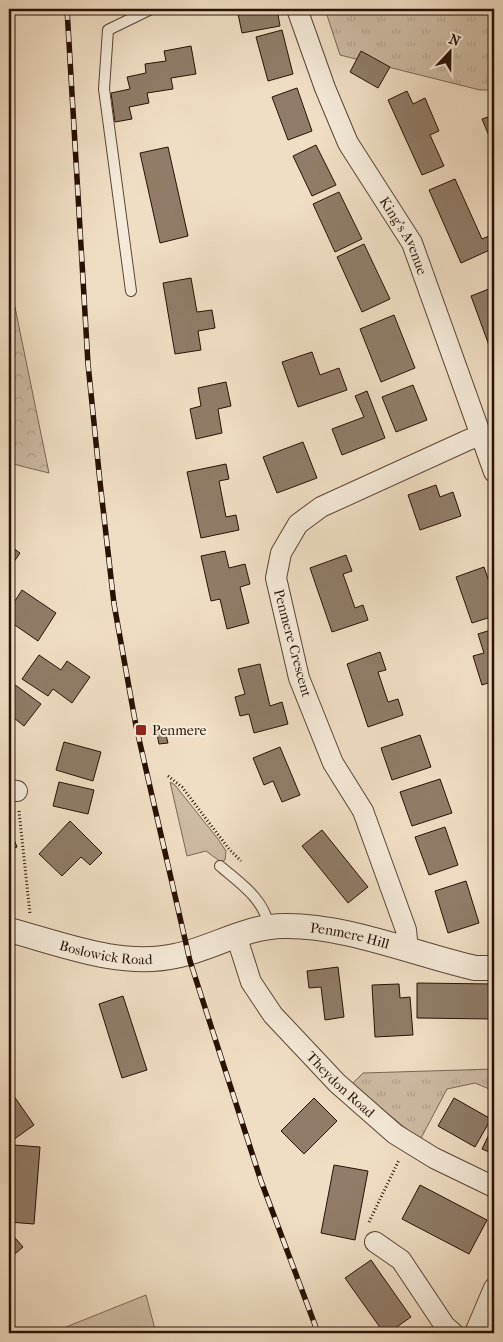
<svg xmlns="http://www.w3.org/2000/svg" width="503" height="1342" font-family="'IM FELL French Canon',serif">
<defs>
<pattern id="grass-tufts" width="24" height="20" patternUnits="userSpaceOnUse" patternTransform="scale(1.25)"><rect width="24" height="20" fill="#cebba4"/><path d="M3 7l-1-3M5 7V3M7 7l1-3M15 17l-1-3M17 17v-4M19 17l1-3" fill="none" stroke="#b1a08c"/></pattern>
<pattern id="forest-crowns" width="20" height="18" patternUnits="userSpaceOnUse" patternTransform="scale(1.25)"><rect width="20" height="18" fill="#cebba4"/><path d="M2 6a3 3 0 1 1 6 0M12 15a3 3 0 1 1 6 0" fill="none" stroke="#b1a08c"/></pattern>
</defs>
<rect width="100%" height="100%" fill="#f0dec4"/>
<filter id="stains"><feTurbulence type="fractalNoise" baseFrequency=".004" numOctaves="4"/><feColorMatrix values="0 0 0 0 .2 0 0 0 0 .09 0 0 0 0 .02 0 0 0 .5 -.17"/></filter>
<radialGradient id="worn" r=".72"><stop offset=".6" stop-color="#630" stop-opacity="0"/><stop offset="1" stop-color="#630" stop-opacity=".3"/></radialGradient>
<!-- grass -->
<g fill="url(#grass-tufts)" stroke="#7b6654">
<polygon points="325,9 494,9 494,90 480,90 340,55"/>
<polygon points="494,1069 494,1091 475,1083 447,1089 420,1140 352,1084 363,1073"/>
</g>
<!-- forest -->
<polygon fill="url(#forest-crowns)" stroke="#7b6654" points="9,278 49,473 9,463"/>
<!-- garden -->
<g fill="#cebba4" stroke="#7b6654">
<polygon points="170,782 175,785 218,839 226,851 225,860 221,862 206,851 187,856"/>
<polygon points="146,1295 156,1333 51,1333"/>
</g>
<!-- building -->
<g fill="#907c68" stroke="#281105">
<polygon points="237,9 277,9 280,26 242,33"/>
<polygon points="282,30 293,74 268,81 256,37"/>
<polygon points="191,46 196,74 171,78 173,89 147,93 149,103 129,107 132,119 115,122 111,93 130,89 127,77 146,73 145,64 166,61 164,51"/>
<polygon points="361,51 390,67 378,88 350,72"/>
<polygon points="297,88 312,131 288,140 272,97"/>
<polygon points="407,91 413,104 425,98 439,131 430,135 444,166 422,175 388,100"/>
<polygon points="494,115 494,148 482,119"/>
<polygon points="316,145 336,185 312,196 293,156"/>
<polygon points="168,147 188,236 160,243 140,153"/>
<polygon points="455,179 482,239 489,236 494,248 461,263 429,190"/>
<polygon points="339,192 362,239 335,252 313,204"/>
<polygon points="364,244 390,299 362,312 337,257"/>
<polygon points="191,278 197,312 212,310 215,328 198,331 201,350 175,354 163,283"/>
<polygon points="494,287 494,359 471,296"/>
<polygon points="394,315 415,368 381,382 360,329"/>
<polygon points="312,352 320,375 339,368 347,390 298,407 282,362"/>
<polygon points="226,382 231,406 218,409 222,433 196,439 190,409 201,406 198,388"/>
<polygon points="413,385 427,420 396,432 382,397"/>
<polygon points="367,391 385,438 342,455 332,429 364,417 355,396"/>
<polygon points="303,442 317,478 277,493 263,457"/>
<polygon points="226,464 229,479 219,481 226,517 236,515 239,530 201,538 187,472"/>
<polygon points="436,485 440,497 453,492 461,516 420,530 408,495"/>
<polygon points="9,545 20,553 9,569"/>
<polygon points="225,551 229,568 245,564 250,584 240,587 249,623 227,629 220,599 211,601 201,556"/>
<polygon points="346,555 352,571 343,574 355,608 363,605 368,620 332,632 310,568"/>
<polygon points="484,567 494,597 494,616 472,623 456,577"/>
<polygon points="22,590 56,613 38,641 9,621 9,610"/>
<polygon points="494,629 494,681 482,685 473,656 484,653 478,634"/>
<polygon points="380,652 386,670 378,672 388,702 398,699 403,715 368,727 347,664"/>
<polygon points="39,655 61,670 67,661 90,677 72,703 53,689 48,696 22,679"/>
<polygon points="260,664 270,706 282,702 288,724 254,733 249,714 240,716 235,697 245,694 238,669"/>
<polygon points="14,684 41,704 24,726 9,714 9,691"/>
<polygon points="164,727 168,743 159,744 156,729"/>
<polygon points="420,735 431,767 392,780 381,748"/>
<polygon points="64,742 101,752 93,781 56,770"/>
<polygon points="280,747 300,795 282,802 273,781 264,785 253,758"/>
<polygon points="440,779 452,813 412,826 400,792"/>
<polygon points="59,782 94,790 88,814 53,806"/>
<polygon points="70,821 102,853 90,865 81,857 62,876 39,854"/>
<polygon points="9,827 17,847 9,850"/>
<polygon points="445,827 458,865 429,875 415,837"/>
<polygon points="322,830 368,887 348,903 302,846"/>
<polygon points="466,881 479,923 448,933 435,891"/>
<polygon points="338,967 344,1017 325,1020 321,987 309,988 307,971"/>
<polygon points="417,983 494,984 494,1019 417,1018"/>
<polygon points="399,984 400,998 410,997 413,1035 375,1037 372,985"/>
<polygon points="123,996 147,1070 122,1078 99,1004"/>
<polygon points="9,1089 34,1125 13,1140 9,1134"/>
<polygon points="314,1098 337,1121 304,1154 281,1131"/>
<polygon points="454,1098 491,1119 475,1147 438,1126"/>
<polygon points="494,1124 494,1154 482,1149"/>
<polygon points="14,1145 40,1147 34,1224 9,1222"/>
<polygon points="334,1165 368,1171 355,1240 321,1233"/>
<polygon points="420,1185 487,1220 469,1254 402,1219"/>
<polygon points="9,1231 23,1247 9,1259"/>
<polygon points="371,1260 411,1317 388,1333 384,1333 345,1278"/>
</g>
<g fill="none" stroke-linecap="round" stroke-linejoin="round">
<!-- service casing -->
<g stroke="#5a4435" stroke-width="12">
<g id="service">
<polyline points="131,291 104,89 108,30 151,9"/>
<path d="M220,866C241,884 263,898 269,926"/>
</g>
</g>
<!-- minor casing -->
<g stroke="#5a4435" stroke-width="22">
<g id="minor">
<path id="s1" d="M297,9L325,88L348,143L412,243L494,472"/>
<polyline points="9,790 17,791"/>
<path id="s2" d="M236,935L251,982L273,1015L337,1083L395,1134L434,1158L494,1187"/>
<polyline points="408,950 406,930 363,811 333,763 299,678 276,578 281,553 298,524 321,507 468,440 481,435"/>
<polyline points="375,1242 401,1260 445,1326 453,1333"/>
<polyline points="475,1333 494,1288"/>
</g>
</g>
<!-- tertiary casing -->
<g stroke="#5a4435" stroke-width="26">
<g id="tertiary">
<path id="s3" d="M9,930C62,944 120,968 175,956C212,949 245,926 284,926C346,925 414,954 475,968H494"/>
</g>
</g>
<!-- path -->
<g stroke="#281105" stroke-width="3" stroke-dasharray="1 2.5" stroke-linecap="butt">
<polyline points="168,776 182,787 229,849 241,861"/>
<polyline points="19,811 30,914"/>
<polyline points="369,1222 399,1160"/>
</g>
<!-- service -->
<use href="#service" stroke="#f5ead9" stroke-width="10"/>
<!-- minor -->
<use href="#minor" stroke="#f5ead9" stroke-width="20"/>
<!-- tertiary -->
<use href="#tertiary" stroke="#f5ead9" stroke-width="24"/>
<!-- rail casing -->
<g stroke="#281105" stroke-width="5.5">
<polyline id="rail" points="67,9 88,364 100,482 114,604 136,726 190,961 261,1181 318,1333"/>
</g>
<!-- rail -->
<use href="#rail" stroke="#f5ead9" stroke-width="4" stroke-dasharray="11" stroke-linecap="butt"/>
</g>
<!-- markers -->
<rect fill="#8f2418" stroke="#f5ead9" stroke-width="2" x="135" y="724" width="12" height="12" rx="2.5"/>
<g text-anchor="middle" stroke-width="4" stroke-linejoin="round" paint-order="stroke">
<!-- street labels -->
<g font-size="14" fill="#281105" stroke="#f5ead9">
<text dy="5" stroke="none"><textPath href="#s1" startOffset="252">King's Avenue</textPath></text>
<text transform="translate(293 643) rotate(75)" y="5">Penmere Crescent</text>
<text dy="5" stroke="none"><textPath href="#s3" startOffset="350">Penmere Hill</textPath></text>
<text dy="5" stroke="none"><textPath href="#s3" startOffset="100">Boslowick Road</textPath></text>
<text dy="5" stroke="none"><textPath href="#s2" startOffset="186">Theydon Road</textPath></text>
</g>
<!-- poi labels -->
<g font-size="14" fill="#281105" stroke="#f5ead9" text-anchor="start">
<text x="152" y="735">Penmere</text>
</g>
</g>
<!-- margin -->
<rect width="503" height="1342" fill="none" stroke="#f0dec4" stroke-width="30"/>
<rect x="10" y="10" width="483" height="1322" fill="none" stroke="#281105" stroke-width="2.5"/>
<rect x="15" y="15" width="473" height="1312" fill="none" stroke="#281105"/>
<!-- north arrow -->
<g transform="translate(450 52) rotate(22)" stroke="#f5ead9" stroke-width="4" paint-order="stroke">
<path d="M0-4L9 19L0 12L-9 19Z" fill="#281105"/>
<text y="-8" font-size="14" font-weight="bold" text-anchor="middle" fill="#281105">N</text>
</g>
<rect width="100%" height="100%" filter="url(#stains)"/>
<rect width="100%" height="100%" fill="url(#worn)"/>
</svg>
